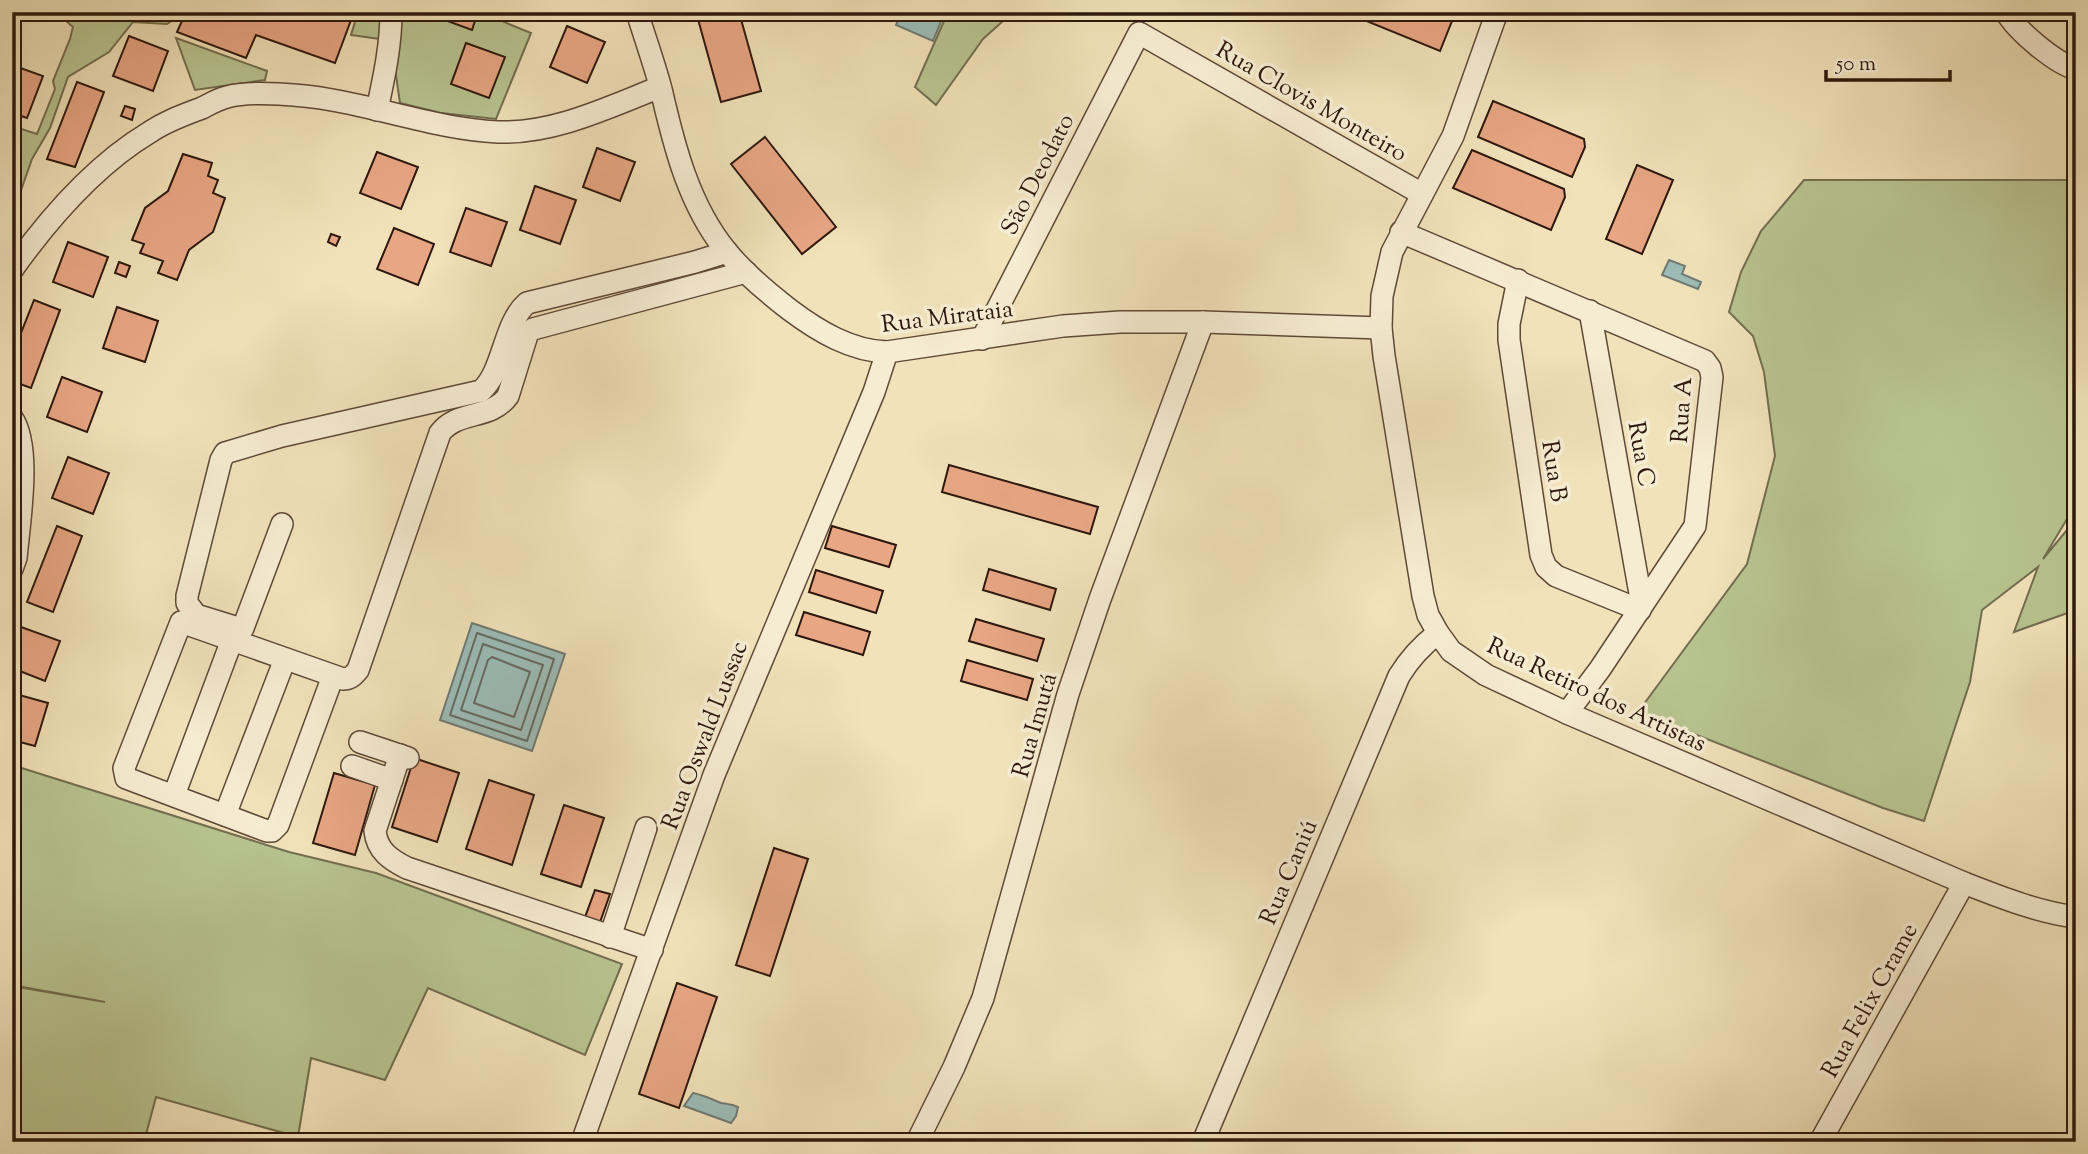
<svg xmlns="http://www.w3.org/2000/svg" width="2088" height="1154" font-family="'Sorts Mill Goudy',serif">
<rect width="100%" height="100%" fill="#f1e2ba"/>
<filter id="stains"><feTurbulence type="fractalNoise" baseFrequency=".00286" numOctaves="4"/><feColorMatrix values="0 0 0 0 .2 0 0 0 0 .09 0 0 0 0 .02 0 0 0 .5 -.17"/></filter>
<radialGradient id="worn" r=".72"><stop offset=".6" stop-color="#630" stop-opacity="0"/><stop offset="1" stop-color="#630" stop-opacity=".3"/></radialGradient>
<!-- green -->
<g fill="#b8c491" stroke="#736e4f" stroke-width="2">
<polygon points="56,12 185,12 167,24 133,22 109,52 68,77 50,128 32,159 12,216 12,126 37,134 55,89 53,81 70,39 73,27"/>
<polygon points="358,12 386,12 387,40 351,35"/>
<polygon points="395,12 507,12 504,22 531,33 496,119 441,113 400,103 395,69"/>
<polygon points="948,12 1013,12 983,39 936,105 915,87"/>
<polygon points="176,38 267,71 265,80 195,90"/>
<polygon points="1804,180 2076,180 2076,504 2043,559 2076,519 2076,610 2014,632 2038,567 1982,610 1970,682 1924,821 1883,808 1638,712 1747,564 1775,456 1764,372 1753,336 1729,312 1741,272 1761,231"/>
<polygon points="12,765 289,852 376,873 622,964 585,1055 428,988 385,1080 311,1058 298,1137 156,1097 144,1142 12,1142 12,986 105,1002 12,985"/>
</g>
<!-- water -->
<g fill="#9cbcb7" stroke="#707a73" stroke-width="2">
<polygon points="902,12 945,12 933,41 896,25"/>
<polygon points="1669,260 1685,266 1682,274 1701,282 1698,289 1662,275"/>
<polygon points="472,623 565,654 532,751 440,720"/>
<path d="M693,1093C703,1095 712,1099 721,1103C728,1104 732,1104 738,1107L736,1116L731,1123L684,1106Z"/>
</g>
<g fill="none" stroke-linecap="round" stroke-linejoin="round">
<!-- shore -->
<g stroke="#656a62" stroke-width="2">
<polygon points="477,633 554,659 527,741 450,715"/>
<polygon points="483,644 543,665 521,730 461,710"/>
<polygon points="492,657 530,672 514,717 474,703 488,660"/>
</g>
</g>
<!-- building -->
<g fill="#e8a684" stroke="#2e180d" stroke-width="2">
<polygon points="186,12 354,12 335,63 256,35 246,58 177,32"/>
<polygon points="432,12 478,12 472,30 431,15"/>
<polygon points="696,12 739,12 761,91 721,102"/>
<polygon points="1361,12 1430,12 1452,21 1440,51 1359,18"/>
<polygon points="567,26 605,42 587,83 550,67"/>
<polygon points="129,36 168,51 153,91 113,76"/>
<polygon points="466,43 505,57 489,98 451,84"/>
<polygon points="12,65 43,76 27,118 12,113"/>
<polygon points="77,82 104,92 75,167 47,159"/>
<polygon points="1493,101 1584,139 1585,147 1572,177 1478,137"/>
<polygon points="125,106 135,109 132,120 121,116"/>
<polygon points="765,137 836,227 802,254 731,164"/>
<polygon points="597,148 635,162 620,201 583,187"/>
<polygon points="1472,150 1564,189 1565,197 1551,230 1453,188"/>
<polygon points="377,152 418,167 401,209 360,193"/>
<polygon points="183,154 212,163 208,176 218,180 213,193 225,198 213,232 189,250 177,280 158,273 163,261 140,253 144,244 132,240 145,208 168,191"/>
<polygon points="1637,165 1673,180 1642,254 1606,239"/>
<polygon points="535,186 576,200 560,244 520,230"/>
<polygon points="466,208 507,222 491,266 450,252"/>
<polygon points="394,228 434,244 418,285 377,269"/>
<polygon points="331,234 340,237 336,246 328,242"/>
<polygon points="68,242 108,257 93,297 53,282"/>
<polygon points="119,262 130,266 126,277 115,273"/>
<polygon points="34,300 60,310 31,388 12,381 12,356"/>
<polygon points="117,307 158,321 145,362 103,348"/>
<polygon points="62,377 102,392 87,432 47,417"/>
<polygon points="68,457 109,473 93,514 52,498"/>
<polygon points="949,465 1098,507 1090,534 942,492"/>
<polygon points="57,526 82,536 53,612 27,602"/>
<polygon points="832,526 896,545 889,567 825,548"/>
<polygon points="989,569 1056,589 1050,610 983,590"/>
<polygon points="816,570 883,591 876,613 809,592"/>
<polygon points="804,612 870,632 863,655 796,635"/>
<polygon points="976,619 1044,639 1037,661 969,641"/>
<polygon points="21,627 60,641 45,681 12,668 12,650"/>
<polygon points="967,660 1033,679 1027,700 961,681"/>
<polygon points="12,693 48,703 35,746 12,740"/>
<polygon points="414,758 459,773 437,842 392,827"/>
<polygon points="334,773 375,785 355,855 313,843"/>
<polygon points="489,780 534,795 512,865 466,849"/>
<polygon points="564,805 604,818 581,887 541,874"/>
<polygon points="774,848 808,859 770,976 736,965"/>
<polygon points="595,890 610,894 599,925 584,920"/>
<polygon points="677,983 717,997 679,1108 639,1094"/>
</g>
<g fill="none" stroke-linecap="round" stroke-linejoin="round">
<!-- minor casing -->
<g stroke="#5f4a38" stroke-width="24">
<g id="minor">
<path d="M637,12C645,38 654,63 661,89C674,146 689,206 727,252C745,274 768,293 790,310C818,331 851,351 887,352L1063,326L1120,322H1203L1381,328"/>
<path d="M1497,12L1453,136L1392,252L1382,296L1381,328L1384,356L1423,596L1428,615L1438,633L1451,651L1486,675L1567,713L1964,883C2000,897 2037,912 2076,917"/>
<path d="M2006,12C2017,31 2055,63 2076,69"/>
<path d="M377,110C384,77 391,46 391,12"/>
<polyline points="1401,232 1705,361 1710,368 1712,377 1695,526 1600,669 1567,713"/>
<path d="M12,270C49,218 95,165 150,132C166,121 184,115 202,108C210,104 218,99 227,97C251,90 306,95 332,100C389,110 440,129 498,132C554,134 609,107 660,87"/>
<polyline points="1518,280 1509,324 1509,340 1541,555 1546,567 1556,576 1640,610"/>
<polyline points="1590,311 1642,605"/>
<polyline points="982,339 1139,33 1422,194"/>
<path d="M12,418C32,446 19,524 16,558L12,569"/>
<path d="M282,524L243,628H238L196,615L187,603V596L221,460L225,453L282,436L481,391C504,371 503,324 527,303L695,262L727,252"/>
<path d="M333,676L278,825L272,831H267L126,778L124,768L181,622L343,679C350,679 353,676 358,670L440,433C457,410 491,420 508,396L528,332L533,329L746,272"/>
<polyline points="360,742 408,758"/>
<path d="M400,755L375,831C377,851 391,860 407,868L652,950"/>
<polyline points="352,766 392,780"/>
<polyline points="174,795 232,640"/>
<polyline points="225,815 285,659"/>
<polyline points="610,937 646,828"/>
<polyline points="582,1142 714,775 874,392 887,352"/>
<polyline points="917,1142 954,1067 983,998 1068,694 1100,599 1203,322"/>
<path d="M1203,1142L1399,676C1410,658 1421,646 1438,633"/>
<polyline points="1820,1142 1964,883"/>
</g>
</g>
<!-- minor -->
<use href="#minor" stroke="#f6ecd2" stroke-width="21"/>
</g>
<g text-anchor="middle" stroke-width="7" stroke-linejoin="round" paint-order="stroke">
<!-- street labels -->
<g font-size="24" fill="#2e180d" stroke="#f6ecd2">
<text transform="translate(1312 101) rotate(30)" y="8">Rua Clovis Monteiro</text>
<text transform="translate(1037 174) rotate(-63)" y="8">São Deodato</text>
<text transform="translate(947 316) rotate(-7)" y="8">Rua Mirataia</text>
<text transform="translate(1681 410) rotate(-86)" y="8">Rua A</text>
<text transform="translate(1642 454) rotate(80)" y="8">Rua C</text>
<text transform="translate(1555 471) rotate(81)" y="8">Rua B</text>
<text transform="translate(1597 694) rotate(25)" y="8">Rua Retiro dos Artistas</text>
<text transform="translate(1034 725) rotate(-74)" y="8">Rua Imutá</text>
<text transform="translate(704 735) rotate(-69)" y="8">Rua Oswald Lussac</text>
<text transform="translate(1288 872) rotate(-67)" y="8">Rua Caniú</text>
<text transform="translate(1869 1000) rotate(-61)" y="8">Rua Felix Crame</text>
</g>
</g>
<!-- margin -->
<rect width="2088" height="1154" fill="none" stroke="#f1e2ba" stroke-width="42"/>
<rect x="14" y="14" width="2060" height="1126" fill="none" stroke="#2e180d" stroke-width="3.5"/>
<rect x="21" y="21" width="2046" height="1112" fill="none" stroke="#2e180d" stroke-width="2"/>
<!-- scale -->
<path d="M1826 70v10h124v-10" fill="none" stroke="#2e180d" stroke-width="3.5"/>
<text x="1836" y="70" font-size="21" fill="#2e180d" stroke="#f6ecd2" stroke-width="5" paint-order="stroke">50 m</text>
<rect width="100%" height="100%" filter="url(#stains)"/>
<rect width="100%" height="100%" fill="url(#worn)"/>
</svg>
